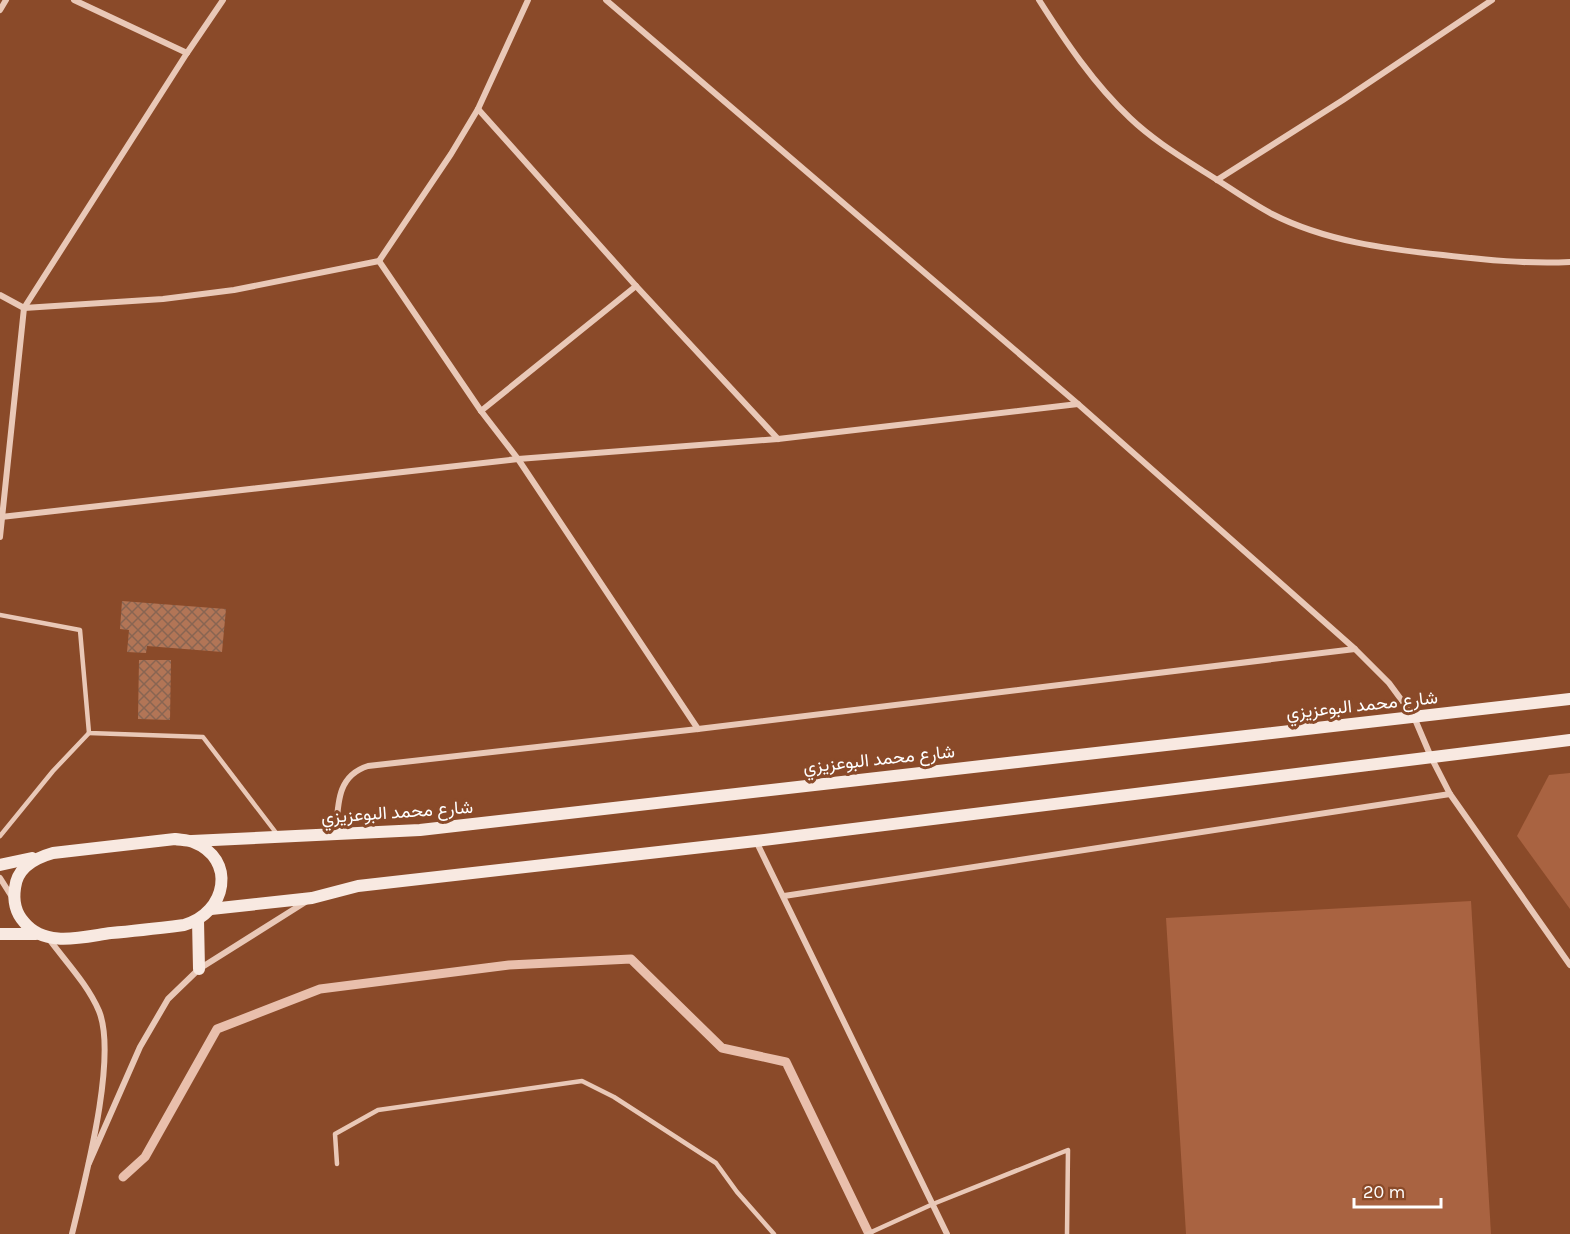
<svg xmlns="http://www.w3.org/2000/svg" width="1570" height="1234" font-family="Karla,Vazirmatn,sans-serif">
<defs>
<pattern id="building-cross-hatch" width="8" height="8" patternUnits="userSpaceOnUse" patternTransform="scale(1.5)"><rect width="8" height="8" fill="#b27556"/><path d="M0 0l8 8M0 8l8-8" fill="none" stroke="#896552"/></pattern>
</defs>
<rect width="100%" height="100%" fill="#8a4a29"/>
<!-- park -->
<g fill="#a96341">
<polygon points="1570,773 1570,909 1517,836 1549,775"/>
<polygon points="1471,901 1491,1234 1186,1234 1166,918"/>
</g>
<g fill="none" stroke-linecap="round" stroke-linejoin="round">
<!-- stream -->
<polyline stroke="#e9bfac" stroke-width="9" points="123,1177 145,1157 217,1029 320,989 509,965 631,959 722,1048 786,1062 869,1234"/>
</g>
<!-- building -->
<g fill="url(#building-cross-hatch)">
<polygon points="122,601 226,609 222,652 147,646 146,653 127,652 129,630 120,629"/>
<polygon points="139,660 171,660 170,720 138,719"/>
</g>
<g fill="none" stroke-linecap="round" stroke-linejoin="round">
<!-- service -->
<g stroke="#e9c8b7" stroke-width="4.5">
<polyline points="0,615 80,630 89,733 203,737 277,834"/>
<polyline points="0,836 53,771 89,733"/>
<polyline points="337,1164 335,1134 378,1110 582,1081 614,1097 716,1163 737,1192 774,1234"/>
<polyline points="867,1234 933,1204 1068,1150 1067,1234"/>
</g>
<!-- minor -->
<g stroke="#e9c8b7" stroke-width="6">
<polyline points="74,0 187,53"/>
<polyline points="606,0 1078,404 1355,649 1389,683 1414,717 1431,757 1450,794 1570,965"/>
<path d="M1039,0C1065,41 1094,84 1130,118C1152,139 1178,155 1203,171C1226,185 1249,202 1272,214C1325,241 1386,249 1443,255C1486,260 1527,264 1570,262"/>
<polyline points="0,10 6,0"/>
<polyline points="478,109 636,286 778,439"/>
<polyline points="1217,180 1343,100 1492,0"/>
<polyline points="379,261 481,411 518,459 698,729"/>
<polyline points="0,295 24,308 163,299 234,290 379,261 451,154 478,109 528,0"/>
<polyline points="481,411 636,286"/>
<polyline points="1,517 518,459 778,439 1078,404"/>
<polyline points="0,537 24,308 187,53 223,0"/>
<path d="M336,834C338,806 336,776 368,766L698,729L1355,649"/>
<polyline points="756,841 947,1234"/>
<polyline points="0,878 12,897"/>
<polyline points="784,896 1450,794"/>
<path d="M49,939C66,962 88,985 99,1011C118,1058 84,1183 72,1234"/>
<polyline points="89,1163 140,1047 168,999 199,969 307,901"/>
</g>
<!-- secondary -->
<g stroke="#f8e9e1" stroke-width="12">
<path d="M175,839C181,840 188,840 193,842C237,859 227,913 184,925C160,928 135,931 111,933C82,937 45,948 24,922C15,912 13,901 15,888C17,867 35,858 53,853Z"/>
<polyline points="192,841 420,830 1570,699"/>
<polyline points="0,865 32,858"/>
<polyline points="211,909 312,898 358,886 756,841 1570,740"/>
<polyline points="198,920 199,969"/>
<polyline points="0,934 36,934"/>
</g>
</g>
<g text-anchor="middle" stroke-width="6" stroke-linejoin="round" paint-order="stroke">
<!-- street labels -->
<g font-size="18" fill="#fff" stroke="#8a4a29">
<text transform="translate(1362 705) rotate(-6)" y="6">شارع محمد البوعزيزي</text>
<text transform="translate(879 759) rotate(-6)" y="6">شارع محمد البوعزيزي</text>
<text transform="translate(397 812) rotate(-4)" y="6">شارع محمد البوعزيزي</text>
</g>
</g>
<!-- scale -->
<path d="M1354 1198v9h87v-9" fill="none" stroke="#ffffff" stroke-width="3"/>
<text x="1363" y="1198" font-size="18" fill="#ffffff" stroke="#8a4a29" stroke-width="4.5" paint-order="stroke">20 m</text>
</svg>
